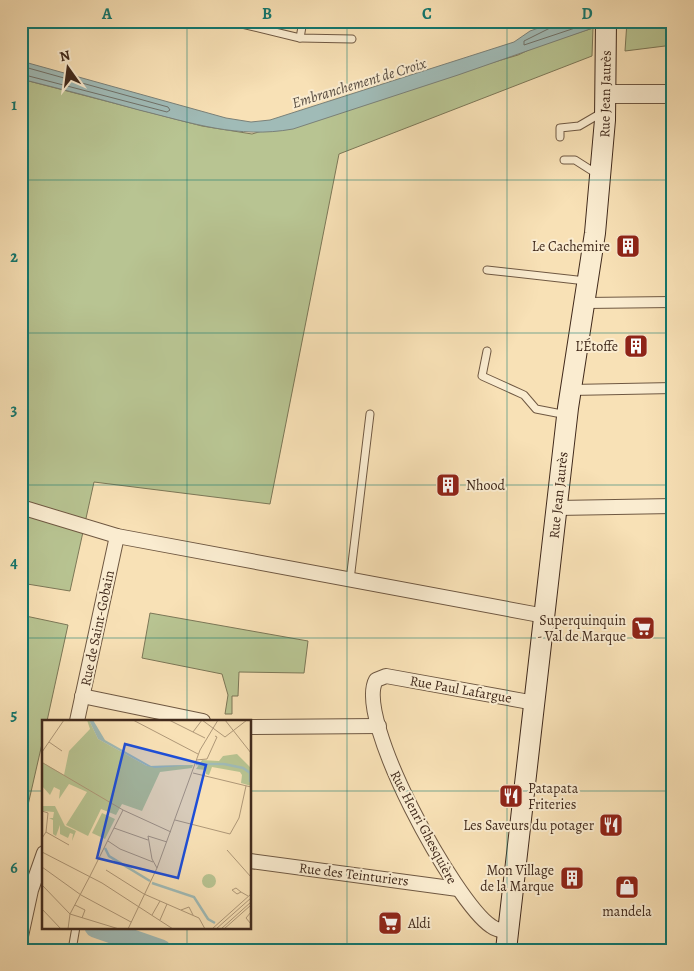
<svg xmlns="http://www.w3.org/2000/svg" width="694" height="971" font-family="Alegreya,serif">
<rect width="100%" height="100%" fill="#f8e1b6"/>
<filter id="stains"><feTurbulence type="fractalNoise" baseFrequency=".004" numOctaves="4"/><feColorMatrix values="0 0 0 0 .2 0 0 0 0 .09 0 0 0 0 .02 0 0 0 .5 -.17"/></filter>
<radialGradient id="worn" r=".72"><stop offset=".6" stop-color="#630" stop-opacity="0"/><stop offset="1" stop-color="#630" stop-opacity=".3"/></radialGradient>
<!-- green -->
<g fill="#b8c492" stroke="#7c7757">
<polygon points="627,21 673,21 673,45 625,51"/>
<polygon points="593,28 592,56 339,154 270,504 94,482 70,591 21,583 21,79 202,126 252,134 518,55 537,46"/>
<polygon points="150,613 308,641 304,673 239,672 238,696 232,696 232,714 225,714 228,695 222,674 142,658"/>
<polygon points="21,615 68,625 47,721 44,721 44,735 28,805 21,803"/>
</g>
<!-- water -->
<path fill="#a0bbb7" stroke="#7a8179" d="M558,21H594L593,28L458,75L293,129C238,139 192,123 139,110C100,99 61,89 21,79V61L226,118L251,122L270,120L514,42L530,31Z"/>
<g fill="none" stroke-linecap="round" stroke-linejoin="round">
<!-- shore -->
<g stroke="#70726a" stroke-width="1">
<polyline points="554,21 552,27 524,41 524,45 587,24 589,21"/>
<polyline points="21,66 168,107 170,110 167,112 21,74"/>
</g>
<!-- river -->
<polyline stroke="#a0bbb7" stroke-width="21" points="95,927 161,950"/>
<!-- service casing -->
<g stroke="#6f5842" stroke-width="9">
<g id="service">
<polyline points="229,21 300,38 352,39"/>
<polyline points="300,38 303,21"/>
<polyline points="560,137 560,128 579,126 603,112"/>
<polyline points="564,160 575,160 597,174"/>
<polyline points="487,270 586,281"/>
<polyline points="487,351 482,376 524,395 536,409 567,415"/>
<polyline points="350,580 370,414"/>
<polyline points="72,950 76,927"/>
</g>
</g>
<!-- pedestrian casing -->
<g stroke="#6f5842" stroke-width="12">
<g id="pedestrian">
<polyline points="585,303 673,302"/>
<polyline points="571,390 673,388"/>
</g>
</g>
<!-- minor casing -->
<g stroke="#6f5842" stroke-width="16">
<g id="minor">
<polyline points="21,507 117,536 545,616"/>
<polyline points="557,508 673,506"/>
<polyline points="82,696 203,721"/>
<polyline points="77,721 117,536"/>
<polyline points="250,727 379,726"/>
<polyline points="250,861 458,889"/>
<path d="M509,932C503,931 496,930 491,926C455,902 354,719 376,680L386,676L535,703"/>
<polyline points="21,936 31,890 44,853"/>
</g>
</g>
<!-- tertiary casing -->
<g stroke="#6f5842" stroke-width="20">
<polyline id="tertiary" points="605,94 673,94"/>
</g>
<!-- secondary casing -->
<g stroke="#412a1c" stroke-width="22">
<polyline id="secondary" points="506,950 568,408 595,233 605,120 606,21"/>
</g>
<!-- service -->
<use href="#service" stroke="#faecd0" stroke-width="7"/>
<!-- pedestrian -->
<use href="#pedestrian" stroke="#faecd0" stroke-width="10"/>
<!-- minor -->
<use href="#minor" stroke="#faecd0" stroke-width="14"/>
<!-- tertiary -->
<use href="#tertiary" stroke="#faecd0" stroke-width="18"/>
<!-- secondary -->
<use href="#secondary" stroke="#faecd0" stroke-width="20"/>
</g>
<!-- grid -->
<path fill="none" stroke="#0f766e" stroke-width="1" stroke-opacity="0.55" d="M187,21V721M347,21V950M507,21V950M21,180H673M21,333H673M21,485H673M21,638H673M21,791H44M250,791H673M187,927V950"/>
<!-- icons -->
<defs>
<g id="building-square" transform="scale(1.25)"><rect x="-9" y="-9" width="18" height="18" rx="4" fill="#8f2418" stroke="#faecd0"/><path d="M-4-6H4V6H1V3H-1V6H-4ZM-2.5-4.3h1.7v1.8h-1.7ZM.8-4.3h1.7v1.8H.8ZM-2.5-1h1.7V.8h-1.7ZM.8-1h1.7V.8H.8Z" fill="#fff"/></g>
<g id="supermarket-square" transform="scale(1.25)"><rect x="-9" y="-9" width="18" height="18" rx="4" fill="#8f2418" stroke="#faecd0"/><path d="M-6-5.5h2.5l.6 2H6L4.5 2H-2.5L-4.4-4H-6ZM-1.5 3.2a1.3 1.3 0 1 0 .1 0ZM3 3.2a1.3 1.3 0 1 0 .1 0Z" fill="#fff"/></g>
<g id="restaurant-square" transform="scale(1.25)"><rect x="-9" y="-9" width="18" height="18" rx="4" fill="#8f2418" stroke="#faecd0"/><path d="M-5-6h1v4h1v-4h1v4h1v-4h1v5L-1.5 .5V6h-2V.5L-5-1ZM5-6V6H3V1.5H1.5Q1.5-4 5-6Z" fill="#fff"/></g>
<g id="shop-square" transform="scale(1.25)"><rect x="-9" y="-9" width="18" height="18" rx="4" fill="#8f2418" stroke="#faecd0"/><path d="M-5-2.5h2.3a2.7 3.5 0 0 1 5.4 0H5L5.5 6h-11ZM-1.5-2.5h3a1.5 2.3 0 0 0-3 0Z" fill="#fff"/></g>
</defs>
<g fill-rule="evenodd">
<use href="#building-square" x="628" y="246"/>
<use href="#building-square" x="636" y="346"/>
<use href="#building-square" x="448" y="485"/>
<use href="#supermarket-square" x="643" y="628"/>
<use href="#restaurant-square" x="511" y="796"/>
<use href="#restaurant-square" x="611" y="825"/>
<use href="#building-square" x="572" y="878"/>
<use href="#shop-square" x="627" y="887"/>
<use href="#supermarket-square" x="390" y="923"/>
</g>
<g text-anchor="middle" stroke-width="4" stroke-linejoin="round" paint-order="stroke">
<!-- street labels -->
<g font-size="14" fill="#412a1c" stroke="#faecd0">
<text transform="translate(605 94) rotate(-89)" y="5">Rue Jean Jaurès</text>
<text transform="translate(558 495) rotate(-84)" y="5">Rue Jean Jaurès</text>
<text transform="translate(97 628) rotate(-78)" y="5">Rue de Saint-Gobain</text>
<text transform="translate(461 689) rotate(10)" y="5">Rue Paul Lafargue</text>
<text transform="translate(424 827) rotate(62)" y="5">Rue Henri Ghesquière</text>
<text transform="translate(354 874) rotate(7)" y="5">Rue des Teinturiers</text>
</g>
<!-- poi labels -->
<g font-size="14" fill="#412a1c" stroke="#faecd0" text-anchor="end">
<text x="610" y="251">Le Cachemire</text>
<text x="618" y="351">L’Étoffe</text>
<text x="466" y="490" text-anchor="start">Nhood</text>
<text x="626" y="625">Superquinquin<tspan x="626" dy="16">- Val de Marque</tspan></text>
<text x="528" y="793" text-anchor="start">Patapata<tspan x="528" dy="16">Friteries</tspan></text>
<text x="594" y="830">Les Saveurs du potager</text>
<text x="554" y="875">Mon Village<tspan x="554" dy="16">de la Marque</tspan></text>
<text x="627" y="916" text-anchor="middle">mandela</text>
<text x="408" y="928" text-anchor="start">Aldi</text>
</g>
<!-- water labels -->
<g font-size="15" font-style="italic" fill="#594e43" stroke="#faecd0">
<text transform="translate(359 83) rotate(-17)" y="5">Embranchement de Croix</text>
</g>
</g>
<!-- overview -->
<g transform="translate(42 720)">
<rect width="209" height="209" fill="#f8e1b6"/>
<path d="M45,0H47L56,19L105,46L151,45L150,48L118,52L100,91L80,84L74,95L59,89L46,116L24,105L45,72L27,64L17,79L18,70L12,67L8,75L0,66V42L22,55L27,31L48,9ZM195,34L209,48V66L199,63L200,55L198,52L170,47L167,55L164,54V50L154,49L160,40L177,41L181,36ZM0,86H13L23,106L34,111L30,121L31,114L28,113L26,118L18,114V105L14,116L11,114V100L7,98H11L12,92L0,91ZM60,93L73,99L63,119L50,113ZM160 161a7 7 0 1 1 14 0a7 7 0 1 1-14 0Z" fill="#b8c492"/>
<path d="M47,0H51L63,20L109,46L151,45L113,48L105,46L56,19Z" fill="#a0bbb7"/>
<path fill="none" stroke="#a0bbb7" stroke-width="2.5" d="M154,44H182L201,48L208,53V62M63,128L67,136L108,161M110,163L152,177L166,199L173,203"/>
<path fill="none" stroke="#af9878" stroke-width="1" d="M91,0L156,34M127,0L163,18M160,0L183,17L205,0M183,0L209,33M151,12L160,0M7,22L20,31M0,32L22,0M154,40L165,39L175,17L173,16M1,43L81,90L129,112M151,53L209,67M0,91L6,93L4,112L0,118M133,100L188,114L197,98L204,66M72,108L106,120M4,112L27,125M66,121L78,129L111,142M185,130L209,157M0,132L60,163L131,209M0,147L39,175L89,202M115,148L110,139L106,116L125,122M64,150L102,174L157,198L163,209M48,156L81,90M0,165L28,194L77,209M199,172L194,168L190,170L195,174L199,172L206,176M33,185L43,190L40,198M0,189L19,209M139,190L147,187L151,195M209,192L204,198L209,204M110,195L118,181M118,200L125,184M26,209L28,194L48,156M86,209L115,148L158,30L176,0M170,209L209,174M174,209L209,178M179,209L209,182M182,209L209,185"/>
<path fill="#1d4ed8" fill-opacity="0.15" stroke="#1d4ed8" stroke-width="2.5" d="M83,24L164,45L136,158L55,138Z"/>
<rect width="209" height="209" fill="none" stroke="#412a1c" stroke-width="2.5"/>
</g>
<!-- margin -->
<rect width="694" height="971" fill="none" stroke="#f8e1b6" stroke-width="55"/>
<!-- north arrow -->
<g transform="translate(68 68) rotate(346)" stroke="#faecd0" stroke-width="4" paint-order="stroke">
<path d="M0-4L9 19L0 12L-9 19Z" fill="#412a1c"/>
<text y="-8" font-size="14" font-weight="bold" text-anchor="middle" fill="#412a1c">N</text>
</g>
<rect x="28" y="28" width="638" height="916" fill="none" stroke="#0f766e" stroke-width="2"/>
<g font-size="16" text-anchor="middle" font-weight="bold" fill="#0f766e">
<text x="107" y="19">A</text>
<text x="267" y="19">B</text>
<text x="427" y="19">C</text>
<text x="587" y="19">D</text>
<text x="14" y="110">1</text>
<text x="14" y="262">2</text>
<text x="14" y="415">3</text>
<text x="14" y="568">4</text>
<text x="14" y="720">5</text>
<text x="14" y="873">6</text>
</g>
<rect width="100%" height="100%" filter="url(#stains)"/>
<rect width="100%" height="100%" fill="url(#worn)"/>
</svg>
